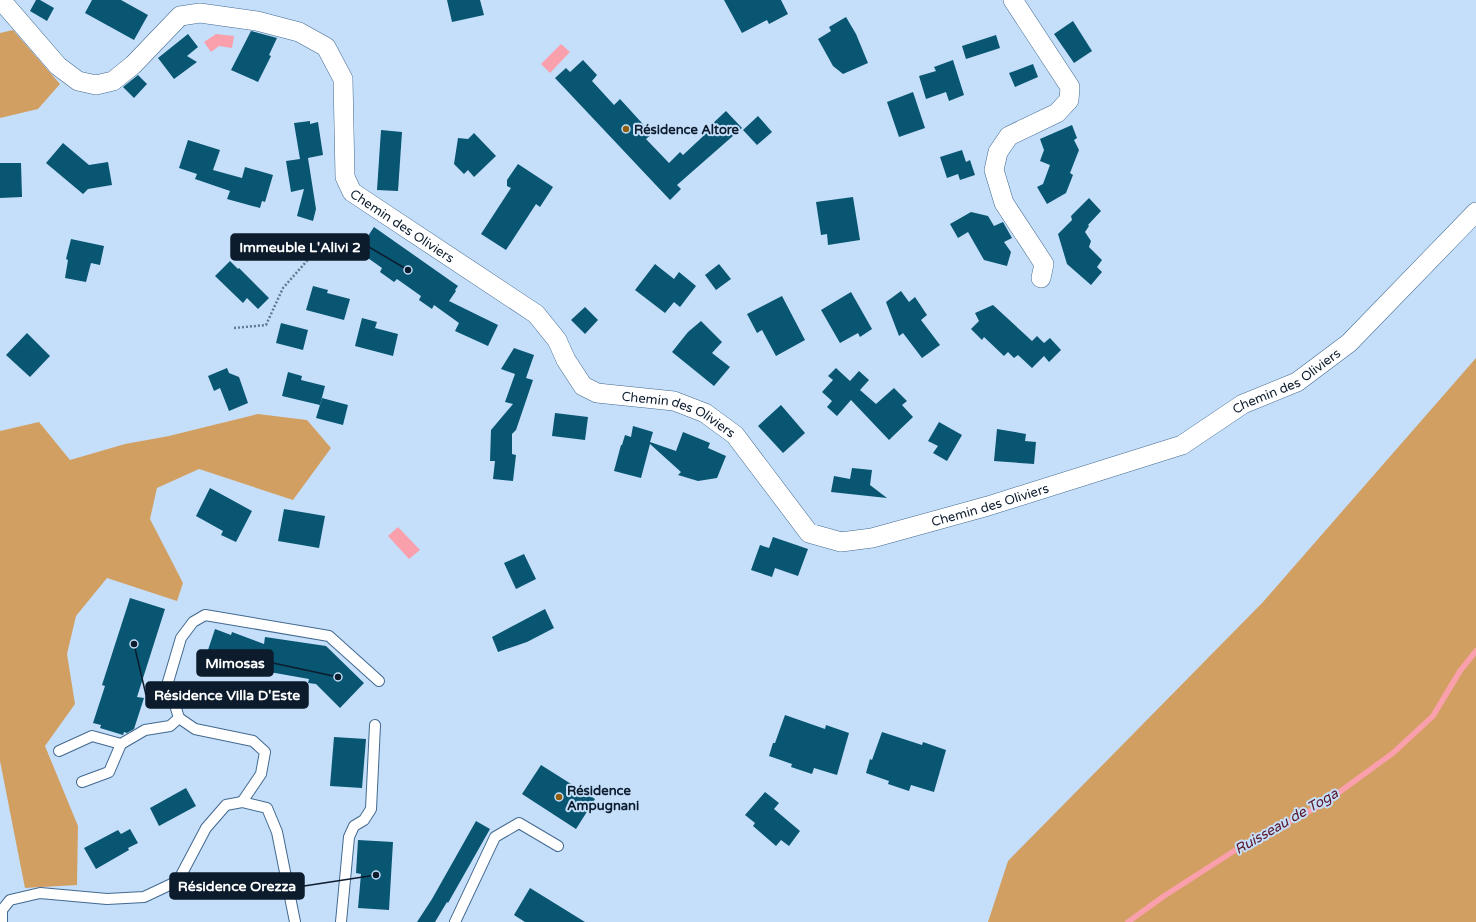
<svg xmlns="http://www.w3.org/2000/svg" width="1476" height="922" font-family="'Varela Round',sans-serif">
<rect width="100%" height="100%" fill="#c5dffa"/>
<!-- green -->
<g fill="#d29f63">
<polygon points="13,30 60,84 38,109 0,118 0,33"/>
<polygon points="1476,358 1476,922 988,922 1008,861 1263,602"/>
<polygon points="258,414 307,420 331,448 293,500 199,469 157,488 150,519 183,583 177,601 107,578 76,616 67,654 75,704 45,746 78,826 77,885 25,888 0,761 0,431 39,422 70,460 125,444 169,436"/>
</g>
<!-- water -->
<g fill="#faa0ad">
<polygon points="216,34 234,36 232,48 219,46 211,52 204,42"/>
<polygon points="561,44 570,52 550,73 541,64"/>
<polygon points="398,527 420,550 409,559 388,536"/>
</g>
<g fill="none" stroke-linecap="round" stroke-linejoin="round">
<!-- stream -->
<polyline stroke="#faa0ad" stroke-width="5.5" points="1128,922 1164,896 1234,851 1323,804 1393,753 1433,716 1460,671 1476,651"/>
</g>
<!-- building -->
<g fill="#085672">
<polygon points="36,0 40,0 54,8 47,21 30,11"/>
<polygon points="92,0 121,0 148,15 134,40 85,13"/>
<polygon points="447,0 480,0 484,15 452,22"/>
<polygon points="724,0 781,0 788,14 769,24 767,20 742,33"/>
<polygon points="846,17 856,34 868,63 843,74 833,66 818,39 831,31 829,27"/>
<polygon points="1073,21 1092,51 1074,63 1054,34"/>
<polygon points="251,31 277,38 269,55 271,56 258,82 231,70"/>
<polygon points="188,34 198,47 187,56 197,62 174,79 158,58"/>
<polygon points="996,35 1000,48 966,59 962,46"/>
<polygon points="583,60 597,75 592,81 614,105 620,99 652,134 646,139 669,163 680,152 683,155 713,127 711,125 726,111 742,128 677,185 681,189 670,200 555,78 566,68 570,72"/>
<polygon points="953,60 964,95 949,101 946,92 926,99 919,76 936,71 934,67"/>
<polygon points="1033,64 1038,77 1015,87 1009,73"/>
<polygon points="138,75 147,84 134,98 123,87"/>
<polygon points="913,92 925,128 899,137 887,102"/>
<polygon points="758,116 772,132 757,145 743,130"/>
<polygon points="310,121 310,124 318,122 323,155 308,158 316,209 313,221 297,216 304,189 291,192 286,161 300,159 294,123"/>
<polygon points="1072,125 1077,138 1074,140 1079,150 1070,173 1073,175 1066,193 1047,204 1037,187 1043,184 1050,165 1040,161 1044,150 1040,139"/>
<polygon points="381,130 402,132 398,191 377,190"/>
<polygon points="474,133 496,156 474,177 468,170 464,174 454,164 458,138 468,139"/>
<polygon points="188,140 220,150 213,170 242,178 245,167 273,175 265,202 262,201 260,208 227,199 230,191 195,179 197,174 179,168"/>
<polygon points="63,143 89,165 108,162 112,185 88,189 83,194 46,163"/>
<polygon points="962,150 966,162 970,160 975,175 960,180 958,174 947,178 940,157"/>
<polygon points="0,163 21,163 22,197 0,198"/>
<polygon points="518,164 553,187 540,207 536,204 506,250 481,234 511,188 507,186 507,180"/>
<polygon points="853,197 860,240 828,245 827,234 821,235 816,202"/>
<polygon points="1089,198 1101,211 1088,225 1089,226 1085,232 1091,241 1089,247 1102,260 1097,267 1102,272 1091,285 1067,264 1058,234 1072,220 1071,216"/>
<polygon points="971,212 988,216 994,226 1003,222 1012,238 1004,242 1011,252 1007,266 984,260 968,232 958,238 950,224"/>
<polygon points="374,227 458,286 455,290 456,291 449,301 498,325 488,346 455,331 459,323 434,305 432,309 419,300 421,296 397,279 394,282 380,272 382,268 358,251"/>
<polygon points="71,239 104,246 100,265 91,263 86,282 65,278 68,260 66,259"/>
<polygon points="230,261 238,269 239,268 269,298 258,309 247,298 243,303 215,276"/>
<polygon points="655,264 674,279 679,272 696,286 680,307 674,302 665,313 635,290"/>
<polygon points="719,264 731,279 716,290 705,275"/>
<polygon points="313,286 328,290 327,293 350,299 344,320 306,310"/>
<polygon points="901,291 909,302 915,297 927,315 921,320 940,345 922,358 903,333 899,336 886,302"/>
<polygon points="851,292 872,329 860,337 858,333 840,343 821,310"/>
<polygon points="782,296 805,340 776,356 762,330 757,333 747,314"/>
<polygon points="993,305 1032,341 1037,336 1044,343 1050,338 1061,350 1049,362 1044,356 1032,368 1018,355 1014,358 1008,352 1004,356 984,337 982,340 971,329 979,321 975,313"/>
<polygon points="585,307 598,320 585,334 571,320"/>
<polygon points="362,318 377,322 375,328 398,334 393,356 355,346"/>
<polygon points="701,321 722,342 712,353 730,367 714,386 672,352 688,332"/>
<polygon points="281,323 308,330 303,350 276,343"/>
<polygon points="27,333 50,356 30,377 6,355"/>
<polygon points="514,348 534,355 526,378 533,380 516,430 512,434 512,454 516,455 513,481 493,479 495,461 490,461 491,430 513,404 505,402 515,374 501,369"/>
<polygon points="227,368 229,373 239,377 248,403 229,411 220,388 214,391 208,376"/>
<polygon points="836,368 850,381 859,371 869,380 860,390 876,404 894,388 907,401 902,405 913,417 889,440 851,400 837,416 827,407 832,401 822,392 833,380 828,376"/>
<polygon points="288,372 302,376 301,380 325,386 320,405 282,396"/>
<polygon points="322,398 348,405 343,425 316,418"/>
<polygon points="781,405 805,433 783,453 758,426"/>
<polygon points="555,413 588,417 585,440 552,436"/>
<polygon points="939,422 962,435 947,461 933,453 938,446 928,441"/>
<polygon points="633,426 653,432 650,442 676,451 683,432 710,443 708,448 726,456 717,478 698,481 678,475 681,472 650,444 641,478 614,471 621,445 622,445 625,435 631,437"/>
<polygon points="997,429 1026,434 1025,441 1036,442 1034,464 994,461"/>
<polygon points="852,468 872,470 870,485 887,498 831,492 834,476 850,479"/>
<polygon points="210,488 252,511 236,542 221,535 223,531 196,516"/>
<polygon points="284,509 325,516 319,548 278,541"/>
<polygon points="773,537 808,549 798,576 775,568 772,577 751,570 760,545 769,548"/>
<polygon points="524,554 536,579 516,589 504,563"/>
<polygon points="130,598 165,609 137,697 144,698 134,729 127,733 124,732 123,735 100,728 101,725 93,723 105,686 102,685"/>
<polygon points="545,609 554,628 527,642 498,652 492,637"/>
<polygon points="215,629 231,635 232,632 264,644 265,637 326,646 364,683 340,708 316,684 308,683 309,679 247,668 244,676 204,662"/>
<polygon points="785,715 825,729 826,725 849,733 837,775 814,768 812,774 791,767 792,764 769,756 773,743 775,743"/>
<polygon points="882,732 922,745 923,742 946,750 934,792 911,785 909,791 888,784 889,781 866,773 870,759 872,760"/>
<polygon points="334,737 366,739 362,788 330,786"/>
<polygon points="541,765 595,799 576,829 522,794"/>
<polygon points="186,788 196,806 159,826 150,808"/>
<polygon points="765,792 779,803 774,809 800,831 789,846 781,840 776,846 753,826 755,823 745,815"/>
<polygon points="476,821 490,829 448,903 447,902 435,922 417,922 432,899"/>
<polygon points="130,829 138,843 128,848 129,850 96,869 84,848 118,830 121,834"/>
<polygon points="358,840 393,842 389,910 358,908 361,874 356,873"/>
<polygon points="530,888 585,922 525,922 514,915"/>
</g>
<g fill="none" stroke-linecap="round" stroke-linejoin="round">
<!-- lane casing -->
<g stroke="#426990" stroke-width="12">
<g id="lane">
<polyline points="179,718 168,682 181,638 193,622 205,615 329,636 379,681"/>
<polyline points="179,718 195,729 253,741 265,752 261,774 242,802"/>
<polyline points="59,751 92,736 121,744 145,730 170,726 179,718"/>
<polyline points="82,782 109,772 121,744"/>
<polyline points="2,922 2,910 10,900 40,893 107,899 144,897 178,881 206,828 226,805 242,802 267,808 277,832 295,922"/>
<polyline points="341,922 349,837 354,826 364,820 371,809 375,725"/>
<polyline points="455,922 495,837 519,823 558,846"/>
</g>
</g>
<!-- street casing -->
<g stroke="#426990" stroke-width="20">
<g id="street">
<path id="s1" d="M1,0L58,66L78,81L96,85L113,81L133,65L180,16L200,13L257,21L299,32L326,47L343,79L345,177L352,192L536,314L557,340L566,360L583,386L597,393L674,401L705,413L735,435L809,533L841,542L872,538L988,506L1182,445L1243,404L1297,382L1349,343L1476,212"/>
<polyline points="1013,0 1070,87 1069,100 1057,113 1009,136 998,152 994,170 1004,203 1044,264 1041,278"/>
</g>
</g>
<!-- path -->
<polyline stroke="#64798f" stroke-width="2.5" stroke-dasharray="2 2" stroke-linecap="butt" points="234,328 266,325 283,288 320,246 339,245"/>
<!-- lane -->
<use href="#lane" stroke="#fff" stroke-width="10"/>
<!-- street -->
<use href="#street" stroke="#fff" stroke-width="19"/>
</g>
<!-- markers -->
<g fill="#905c0d" stroke="#c5dffa" stroke-width="1.5">
<circle cx="626" cy="129" r="4"/>
<circle cx="559" cy="797" r="4"/>
</g>
<g text-anchor="middle" stroke-width="4" stroke-linejoin="round" paint-order="stroke">
<!-- poi labels -->
<g font-size="13" font-weight="bold" fill="#0c1c2d" stroke="#c5dffa" text-anchor="start">
<text x="634" y="134">Résidence Altore</text>
<text x="567" y="795">Résidence<tspan x="567" dy="15">Ampugnani</tspan></text>
</g>
<!-- street labels -->
<g font-size="13" fill="#0c1c2d" stroke="#c5dffa">
<text dy="5" stroke="none"><textPath href="#s1" startOffset="605">Chemin des Oliviers</textPath></text>
<text dy="5" stroke="none"><textPath href="#s1" startOffset="1649">Chemin des Oliviers</textPath></text>
<text dy="5" stroke="none"><textPath href="#s1" startOffset="953">Chemin des Oliviers</textPath></text>
<text dy="5" stroke="none"><textPath href="#s1" startOffset="1325">Chemin des Oliviers</textPath></text>
</g>
<!-- water labels -->
<g font-size="14" font-style="italic" fill="#591526" stroke="#c5dffa">
<text transform="translate(1286 821) rotate(-30)" y="5">Ruisseau de Toga</text>
</g>
</g>
<!-- callouts -->
<path fill="none" stroke="#0c1c2d" stroke-width="1.5" d="M408 270L369 247M338 677L273 663M134 644L146 695M376 875L304 886"/>
<g fill="#0c1c2d" stroke="#c5dffa" stroke-width="1.5">
<circle cx="408" cy="270" r="4"/>
<circle cx="338" cy="677" r="4"/>
<circle cx="134" cy="644" r="4"/>
<circle cx="376" cy="875" r="4"/>
</g>
<g fill="#0c1c2d" stroke="#0c1c2d" stroke-width="1.5">
<rect x="231" y="234" width="138" height="26" rx="4"/>
<rect x="197" y="650" width="76" height="26" rx="4"/>
<rect x="146" y="682" width="162" height="26" rx="4"/>
<rect x="170" y="873" width="134" height="26" rx="4"/>
</g>
<g font-size="14" text-anchor="middle" font-weight="bold" fill="#fff">
<text x="300" y="252">Immeuble L'Alivi 2</text>
<text x="235" y="668">Mimosas</text>
<text x="227" y="700">Résidence Villa D'Este</text>
<text x="237" y="891">Résidence Orezza</text>
</g>
</svg>
